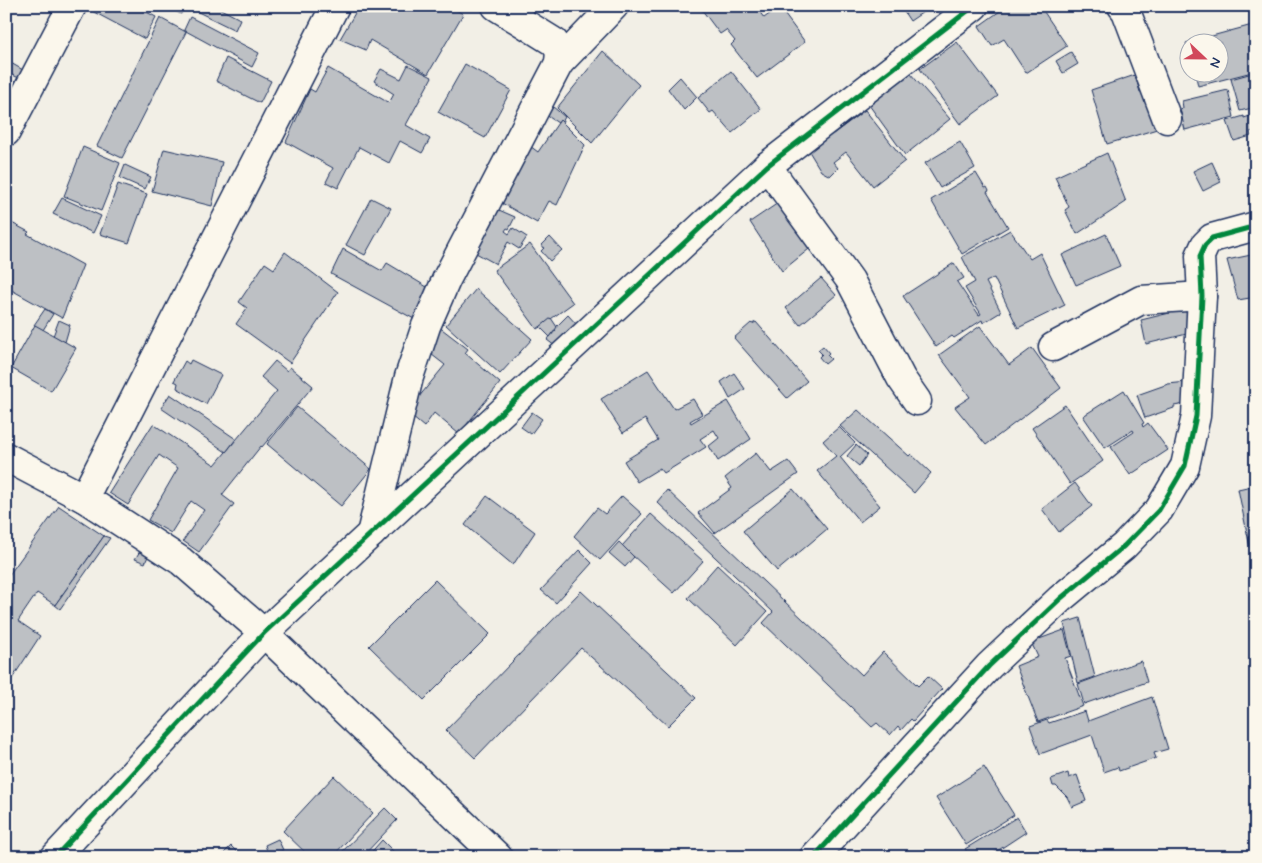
<svg xmlns="http://www.w3.org/2000/svg" width="1262" height="863" font-family="Mynerve,sans-serif">
<rect width="100%" height="100%" fill="#f2efe6"/>
<filter id="ink" filterUnits="userSpaceOnUse"><feTurbulence type="fractalNoise" baseFrequency=".02" numOctaves="2"/><feDisplacementMap in="SourceGraphic" scale="10" xChannelSelector="R" yChannelSelector="G"/><feConvolveMatrix kernelMatrix="1 2 1 2 8 2 1 2 1" color-interpolation-filters="sRGB"/></filter>
<g filter="url(#ink)">
<!-- building -->
<g fill="#bdc0c4" stroke="#1b2f5e">
<polygon points="92,6 135,6 156,17 145,39 90,10"/>
<polygon points="164,6 185,6 181,14"/>
<polygon points="199,6 215,6 240,19 235,30 196,11"/>
<polygon points="359,6 366,6 376,12 379,6 450,6 463,14 428,74 370,40 366,50 340,39"/>
<polygon points="699,6 759,6 757,8 764,18 779,7 805,42 757,78 731,45 735,41 726,30 720,34"/>
<polygon points="900,6 932,6 910,21"/>
<polygon points="1007,6 1040,6 1067,46 1026,73 1004,39 992,46 979,26"/>
<polygon points="190,17 259,53 252,67 184,30"/>
<polygon points="160,18 186,32 122,158 97,146"/>
<polygon points="1256,24 1256,71 1198,86 1195,72 1220,72 1220,42 1190,42 1190,55 1186,43"/>
<polygon points="957,42 998,96 960,124 920,69"/>
<polygon points="603,51 639,85 592,143 557,108"/>
<polygon points="1071,52 1078,64 1063,73 1056,61"/>
<polygon points="226,58 271,81 260,103 216,81"/>
<polygon points="9,62 23,70 19,78 6,72"/>
<polygon points="465,64 511,90 485,138 438,112"/>
<polygon points="408,65 432,77 406,125 430,139 422,153 400,141 389,163 359,147 338,188 326,182 333,168 286,142 310,89 315,92 328,68 389,103 394,94 374,81 381,69 401,79"/>
<polygon points="731,71 761,109 732,133 713,111 710,113 698,98"/>
<polygon points="1256,72 1256,107 1240,111 1231,79"/>
<polygon points="910,73 950,119 905,155 869,105"/>
<polygon points="1135,75 1140,92 1145,91 1157,129 1107,144 1091,90"/>
<polygon points="680,77 697,97 684,110 668,89"/>
<polygon points="1228,90 1234,117 1185,130 1180,109 1183,108 1182,101"/>
<polygon points="552,106 565,117 562,122 560,120 558,123 546,115"/>
<polygon points="865,110 905,161 873,186 846,152 833,162 838,168 830,176 821,171 807,148 830,131 833,134"/>
<polygon points="1256,114 1256,130 1250,132 1251,136 1234,141 1227,121 1244,116 1244,118"/>
<polygon points="560,120 585,145 557,205 549,201 537,223 500,202 530,146 538,152"/>
<polygon points="960,142 975,168 940,188 925,163"/>
<polygon points="83,147 120,163 101,211 64,196"/>
<polygon points="164,149 222,162 212,206 152,191"/>
<polygon points="1107,153 1126,202 1077,234 1065,210 1069,207 1055,177"/>
<polygon points="1212,162 1221,182 1203,191 1193,171"/>
<polygon points="125,165 151,177 145,189 120,178"/>
<polygon points="976,173 985,188 987,187 989,191 987,192 1008,227 962,254 931,200"/>
<polygon points="118,184 147,194 129,243 100,234"/>
<polygon points="62,198 101,216 93,233 53,214"/>
<polygon points="371,198 391,208 365,255 346,245"/>
<polygon points="784,199 814,245 782,271 750,222"/>
<polygon points="499,210 515,217 509,229 507,228 505,231 509,234 513,228 527,237 519,249 508,242 496,264 476,253"/>
<polygon points="6,220 29,232 27,234 83,265 62,318 6,287"/>
<polygon points="1010,230 1030,259 1040,253 1065,305 1018,328 994,278 986,282 1001,312 983,323 982,320 954,338 952,336 936,347 903,296 954,263 964,278 957,282 979,315 981,314 965,288 975,282 962,257"/>
<polygon points="1106,234 1120,266 1076,285 1062,255"/>
<polygon points="550,237 562,250 550,261 541,251 544,248 542,245"/>
<polygon points="530,244 573,303 537,329 494,270"/>
<polygon points="343,249 382,271 387,263 432,290 416,320 331,274"/>
<polygon points="285,252 338,292 290,363 236,324 247,308 239,302 265,263 274,269"/>
<polygon points="1256,254 1256,297 1238,300 1227,260"/>
<polygon points="821,278 836,295 800,325 786,308"/>
<polygon points="476,289 532,339 500,374 446,325"/>
<polygon points="1190,308 1195,332 1146,344 1141,320"/>
<polygon points="45,309 53,314 43,330 34,325"/>
<polygon points="568,315 578,326 555,346 547,340 556,330 554,329"/>
<polygon points="551,318 557,327 550,337 540,327"/>
<polygon points="59,320 70,325 65,342 53,336"/>
<polygon points="756,322 807,381 787,398 734,338 751,323 752,324"/>
<polygon points="35,325 76,348 51,391 11,368"/>
<polygon points="438,326 468,349 465,353 500,383 459,434 434,413 424,427 406,412 413,393 418,398 445,365 427,351"/>
<polygon points="980,326 1009,365 1032,348 1061,388 986,445 955,407 970,397 939,355"/>
<polygon points="823,346 829,353 827,355 831,359 825,364 819,357 822,354 818,350"/>
<polygon points="191,360 221,375 206,404 177,388 178,383 174,381 185,361 189,364"/>
<polygon points="275,361 287,371 290,367 313,386 262,447 261,446 222,495 234,504 199,552 183,541 204,510 191,501 171,533 148,520 178,468 159,455 128,505 109,493 153,424 215,465 277,391 261,377"/>
<polygon points="648,370 674,409 693,399 702,414 690,421 691,423 728,401 751,439 718,461 709,446 719,438 714,430 700,439 706,447 664,473 660,468 637,482 624,461 658,440 645,419 623,433 601,399"/>
<polygon points="734,373 745,389 730,399 721,382"/>
<polygon points="1187,382 1191,403 1174,406 1174,408 1145,418 1137,395 1168,384"/>
<polygon points="1124,390 1144,423 1142,424 1143,427 1148,423 1168,450 1130,475 1111,447 1134,432 1133,430 1105,448 1083,416"/>
<polygon points="170,394 236,439 226,452 161,408"/>
<polygon points="1065,405 1103,461 1070,484 1032,428"/>
<polygon points="297,407 371,469 341,506 267,444"/>
<polygon points="858,410 909,456 911,454 931,473 914,493 840,426"/>
<polygon points="532,412 542,419 531,434 521,427"/>
<polygon points="839,427 855,443 840,457 880,506 860,522 817,471 836,456 823,441"/>
<polygon points="856,445 867,455 859,466 847,456"/>
<polygon points="756,453 771,472 788,461 798,474 715,533 698,513 732,488 725,478"/>
<polygon points="1075,483 1092,506 1059,532 1042,509"/>
<polygon points="1256,485 1256,577 1238,489"/>
<polygon points="793,489 827,529 777,571 743,531"/>
<polygon points="667,490 862,675 883,652 918,686 928,676 942,689 913,721 911,719 901,730 898,726 890,735 877,723 872,727 763,623 773,612 657,502"/>
<polygon points="487,496 535,532 513,565 465,525"/>
<polygon points="622,496 642,514 600,560 574,536 597,508 605,514"/>
<polygon points="59,506 104,536 55,605 37,593 18,621 40,636 6,688 6,579"/>
<polygon points="651,514 703,561 674,593 622,546"/>
<polygon points="104,536 110,538 60,609 55,605"/>
<polygon points="619,542 634,557 625,567 609,553"/>
<polygon points="142,548 149,554 145,563 135,559"/>
<polygon points="579,550 592,563 556,603 541,590"/>
<polygon points="717,565 767,612 737,645 688,598"/>
<polygon points="435,580 490,634 424,700 369,646"/>
<polygon points="581,591 696,698 668,726 581,648 475,758 446,730"/>
<polygon points="1080,618 1095,677 1078,683 1064,623"/>
<polygon points="1064,630 1071,656 1065,658 1083,706 1038,722 1016,666 1038,657 1031,642"/>
<polygon points="1141,661 1147,682 1084,704 1078,684"/>
<polygon points="1152,697 1168,749 1154,753 1156,758 1119,771 1118,767 1104,772 1092,735 1040,754 1030,726 1047,720 1049,723 1085,711 1088,721"/>
<polygon points="984,767 1014,815 966,845 936,798"/>
<polygon points="1068,773 1069,778 1077,775 1086,801 1072,807 1067,797 1056,786 1053,786 1051,779"/>
<polygon points="334,776 373,813 332,857 310,857 283,831"/>
<polygon points="385,808 397,820 362,857 337,857"/>
<polygon points="1017,817 1026,832 988,857 970,857 965,849"/>
<polygon points="278,839 283,850 269,857 265,845"/>
<polygon points="382,840 399,857 367,857"/>
<polygon points="231,846 242,857 220,857"/>
</g>
<g fill="none" stroke-linecap="round" stroke-linejoin="round">
<!-- minor casing -->
<g stroke="#1b2f5e" stroke-width="31">
<g id="minor">
<polyline points="1122,6 1126,11 1167,119"/>
<polyline points="559,63 614,6"/>
<polyline points="6,132 72,6"/>
<polyline points="767,166 850,280 901,378 917,401"/>
<polyline points="1053,347 1141,300 1202,296"/>
<polyline points="6,457 84,498 181,561 264,633 498,857"/>
<polyline points="84,498 335,6"/>
<polyline points="371,534 409,377 426,326 447,278 559,63 560,51 554,42 496,6"/>
<polyline points="55,857 264,633 767,166 974,6"/>
<polyline points="814,857 989,666 1060,599 1124,546 1159,510 1185,466 1196,416 1202,296 1200,256 1205,245 1212,238 1256,226"/>
</g>
</g>
<!-- minor -->
<use href="#minor" stroke="#fbf7ec" stroke-width="28"/>
<!-- cycleway casing -->
<g stroke="#fbf7ec" stroke-width="8">
<g id="cycleway">
<polyline points="55,857 264,633 767,166 974,6"/>
<polyline points="814,857 989,666 1060,599 1124,546 1159,510 1185,466 1196,416 1202,296 1200,256 1205,245 1212,238 1256,226"/>
</g>
</g>
<!-- cycleway -->
<use href="#cycleway" stroke="#00873e" stroke-width="5"/>
</g>
</g>
<!-- margin -->
<rect width="1262" height="863" fill="none" stroke="#fbf7ec" stroke-width="25"/>
<rect x="12" y="12" width="1237" height="838" fill="none" stroke="#1b2f5e" stroke-width="2" filter="url(#ink)"/>
<!-- north arrow -->
<g transform="translate(1204 58) rotate(112)"><circle r="24" fill="#fbf7ec" stroke="#a1a7b3"/>
<path d="M0-4L9 19L0 12L-9 19Z" fill="#d1495b"/>
<text y="-8" font-size="14" font-weight="bold" text-anchor="middle" fill="#1b2f5e">N</text>
</g>
</svg>
